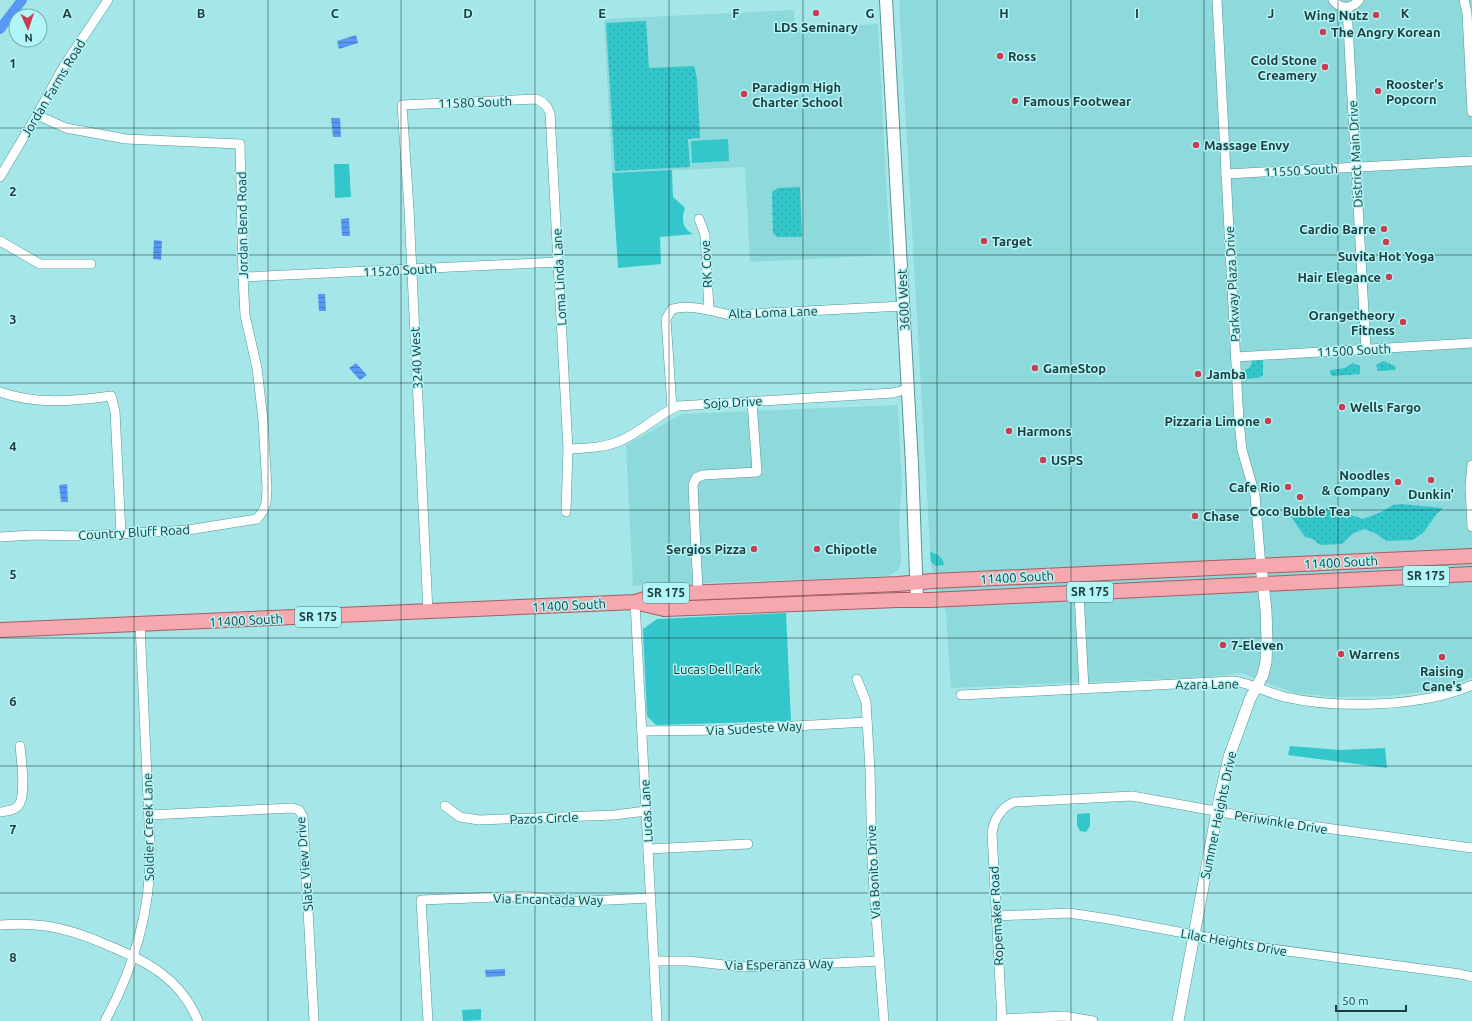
<svg xmlns="http://www.w3.org/2000/svg" width="1472" height="1021" font-family="Ubuntu,sans-serif">
<defs>
<pattern id="grass-dots" width="8" height="8" patternUnits="userSpaceOnUse"><rect width="8" height="8" fill="#33c6ca"/><path d="M2 2h.1M6 6h.1" fill="none" stroke="#2ba2a5" stroke-width="1.8" stroke-linecap="round"/></pattern>
<pattern id="water-rules" width="6" height="5" patternUnits="userSpaceOnUse"><rect width="6" height="5" fill="#5798f4"/><path d="M0 2.5h6" fill="none" stroke="#487dc7"/></pattern>
</defs>
<rect width="100%" height="100%" fill="#a5e7e9"/>
<!-- built -->
<g fill="#8ed9db">
<polygon points="899,0 1472,0 1472,678 1436,690 1390,696 1337,697 1294,693 1241,673 1210,677 951,688 946,613 931,565"/>
<polygon points="794,10 795,28 878,24 890,255 750,262 745,167 612,173 604,19"/>
<polygon points="898,405 902,487 899,522 901,553 901,563 899,568 894,573 887,576 633,586 626,445 682,414"/>
</g>
<!-- grass -->
<g fill="url(#grass-dots)">
<polygon points="646,21 649,68 694,66 697,78 700,138 688,139 690,167 615,171 606,23"/>
<polygon points="800,187 802,237 777,237 773,233 772,192 778,188"/>
<polygon points="1263,360 1263,376 1257,378 1245,379 1245,370 1250,367 1252,361"/>
<polygon points="1383,361 1395,366 1396,369 1394,370 1378,371 1376,365"/>
<polygon points="1353,363 1360,366 1360,374 1333,376 1330,374 1330,371 1331,370 1345,368"/>
<polygon points="1402,504 1443,508 1436,515 1424,532 1413,540 1386,541 1375,533 1364,529 1352,534 1342,544 1320,545 1313,539 1305,537 1292,518 1283,514 1281,509 1331,508 1363,519 1379,513 1393,505"/>
</g>
<!-- green -->
<g fill="#33c6ca">
<polygon points="728,139 729,161 692,163 691,141"/>
<polygon points="334,164 349,164 351,197 335,198"/>
<path d="M672,170L673,197L685,208C681,220 682,228 693,234L660,237L661,264L618,268L612,173Z"/>
<path d="M930,552C938,554 943,557 944,565L936,566L931,562Z"/>
<polygon points="786,613 791,721 656,725 647,716 643,629 657,619"/>
<polygon points="1290,746 1340,750 1385,748 1387,768 1288,755"/>
<polygon points="1090,813 1090,826 1086,832 1080,831 1077,825 1077,814"/>
<polygon points="481,1009 481,1020 463,1021 462,1010"/>
</g>
<!-- water -->
<g fill="url(#water-rules)">
<polygon points="356,35 358,43 339,49 337,41"/>
<polygon points="331,118 340,118 341,137 333,137"/>
<polygon points="349,218 350,236 342,236 341,219"/>
<polygon points="154,240 162,241 161,260 153,259"/>
<polygon points="318,294 325,294 326,311 319,311"/>
<polygon points="356,363 367,375 360,380 349,368"/>
<polygon points="67,484 68,502 61,502 59,485"/>
<polygon points="505,969 505,976 486,977 485,970"/>
</g>
<g fill="none" stroke-linecap="round" stroke-linejoin="round">
<!-- canal -->
<polyline stroke="#5798f4" stroke-width="10" points="0,29 22,0"/>
<!-- minor casing -->
<g stroke="#549596" stroke-width="10">
<g id="minor">
<polyline points="1217,0 1239,422 1242,450 1255,495 1261,566"/>
<path d="M1333,0C1340,10 1352,9 1359,0"/>
<polyline points="1464,0 1467,13 1472,112"/>
<polyline points="1347,8 1366,349"/>
<polyline points="1226,174 1472,161"/>
<polyline points="0,177 37,115 64,66 108,0"/>
<polyline points="699,219 705,235 709,310"/>
<polyline points="0,241 40,264 91,264"/>
<polyline points="243,277 558,262"/>
<polyline points="1236,357 1472,343"/>
<path d="M0,392C35,405 75,401 111,396L115,411L121,534"/>
<path d="M672,408L666,319L672,309C691,304 712,311 730,315L903,306"/>
<path d="M568,449C586,448 603,448 620,441C641,432 657,415 678,406L893,393L908,389"/>
<polyline points="1472,465 1470,487 1472,527"/>
<polyline points="0,537 32,535 84,536 188,530 257,519 263,511 266,503 267,488 263,420 257,368 245,315 243,277 240,144 126,139 66,128 37,115"/>
<polyline points="698,592 693,485 696,478 703,475 757,472 752,401"/>
<polyline points="1079,593 1084,689"/>
<polyline points="635,602 657,1021"/>
<path d="M428,612L409,209L402,105L536,99C543,102 547,105 550,113L568,449L566,512"/>
<polyline points="857,679 866,702 870,770 872,862 884,1021"/>
<path d="M961,695L1233,681C1251,683 1267,693 1285,697C1337,709 1423,707 1472,685"/>
<polyline points="642,731 723,730 867,722"/>
<polyline points="445,806 460,817 479,820 614,815 646,811"/>
<path d="M0,812C7,811 13,811 18,806C27,796 21,759 20,746"/>
<polyline points="149,815 292,808 299,810 303,817 314,1021"/>
<polyline points="648,849 748,844"/>
<polyline points="996,916 1069,913 1109,919 1265,948 1460,974 1472,977"/>
<path d="M0,925C15,924 31,924 46,926C67,929 87,936 107,945C147,961 181,979 198,1021"/>
<polyline points="654,961 688,961 743,967 880,961"/>
<polyline points="1001,1019 1064,1016 1093,1021"/>
<path d="M105,1021C135,966 152,906 150,843L140,624"/>
<polyline points="428,1021 421,900 525,896 567,902 651,898"/>
<path d="M1002,1021L992,833C994,819 1001,808 1014,802L1132,796L1260,819L1472,848"/>
</g>
</g>
<!-- tertiary casing -->
<g stroke="#549596" stroke-width="12">
<polyline id="tertiary" points="1178,1021 1219,801 1229,757 1250,699 1263,675 1266,662 1267,640 1266,610 1261,566"/>
</g>
<!-- secondary casing -->
<g stroke="#549596" stroke-width="14">
<polyline id="secondary" points="886,0 912,464 917,600"/>
</g>
<!-- primary casing -->
<g stroke="#a65d63" stroke-width="16">
<g id="primary">
<polyline points="635,602 664,609 898,600 930,600 1472,574"/>
<polyline points="0,630 635,602 662,594 898,584 933,581 1472,556"/>
</g>
</g>
<!-- minor -->
<use href="#minor" stroke="#fff" stroke-width="9"/>
<!-- tertiary -->
<use href="#tertiary" stroke="#fff" stroke-width="11"/>
<!-- secondary -->
<use href="#secondary" stroke="#fff" stroke-width="12"/>
<!-- primary -->
<use href="#primary" stroke="#f5a9ae" stroke-width="14"/>
</g>
<!-- grid -->
<path fill="none" stroke="#213c3d" stroke-width="1" stroke-opacity="0.55" d="M134,0V1021M268,0V1021M401,0V1021M535,0V1021M669,0V1021M803,0V1021M937,0V1021M1071,0V1021M1204,0V1021M1338,0V1021M0,128H1472M0,255H1472M0,383H1472M0,510H1472M0,638H1472M0,766H1472M0,893H1472"/>
<!-- markers -->
<g fill="#cc3c4f" stroke="#b2f5f6" stroke-width="1.5">
<circle cx="816" cy="13" r="4"/>
<circle cx="1376" cy="15" r="4"/>
<circle cx="1323" cy="32" r="4"/>
<circle cx="1000" cy="56" r="4"/>
<circle cx="1325" cy="67" r="4"/>
<circle cx="1378" cy="91" r="4"/>
<circle cx="744" cy="94" r="4"/>
<circle cx="1015" cy="101" r="4"/>
<circle cx="1196" cy="145" r="4"/>
<circle cx="1384" cy="229" r="4"/>
<circle cx="984" cy="241" r="4"/>
<circle cx="1386" cy="242" r="4"/>
<circle cx="1389" cy="277" r="4"/>
<circle cx="1403" cy="322" r="4"/>
<circle cx="1035" cy="368" r="4"/>
<circle cx="1198" cy="374" r="4"/>
<circle cx="1342" cy="407" r="4"/>
<circle cx="1268" cy="421" r="4"/>
<circle cx="1009" cy="431" r="4"/>
<circle cx="1043" cy="460" r="4"/>
<circle cx="1431" cy="480" r="4"/>
<circle cx="1398" cy="482" r="4"/>
<circle cx="1288" cy="487" r="4"/>
<circle cx="1300" cy="497" r="4"/>
<circle cx="1195" cy="516" r="4"/>
<circle cx="754" cy="549" r="4"/>
<circle cx="817" cy="549" r="4"/>
<circle cx="1223" cy="645" r="4"/>
<circle cx="1341" cy="654" r="4"/>
<circle cx="1442" cy="657" r="4"/>
</g>
<g text-anchor="middle" stroke-width="3" stroke-linejoin="round" paint-order="stroke">
<!-- shield labels -->
<g fill="#b2f5f6" stroke="#4c7474" stroke-width="1">
<rect x="1403" y="566" width="46" height="20" rx="3"/>
<rect x="1067" y="582" width="46" height="20" rx="3"/>
<rect x="643" y="583" width="46" height="20" rx="3"/>
<rect x="295" y="607" width="46" height="20" rx="3"/>
</g>
<g font-size="12" font-weight="bold" fill="#213c3d">
<text x="1426" y="580">SR 175</text>
<text x="1090" y="596">SR 175</text>
<text x="666" y="597">SR 175</text>
<text x="318" y="621">SR 175</text>
</g>
<!-- poi labels -->
<g font-size="13" font-weight="bold" fill="#213c3d" stroke="#b2f5f6" text-anchor="start">
<text x="1368" y="20" text-anchor="end">Wing Nutz</text>
<text x="816" y="32" text-anchor="middle">LDS Seminary</text>
<text x="1331" y="37">The Angry Korean</text>
<text x="1008" y="61">Ross</text>
<text x="1317" y="65" text-anchor="end">Cold Stone<tspan x="1317" dy="15">Creamery</tspan></text>
<text x="1386" y="89">Rooster's<tspan x="1386" dy="15">Popcorn</tspan></text>
<text x="752" y="92">Paradigm High<tspan x="752" dy="15">Charter School</tspan></text>
<text x="1023" y="106">Famous Footwear</text>
<text x="1204" y="150">Massage Envy</text>
<text x="1376" y="234" text-anchor="end">Cardio Barre</text>
<text x="992" y="246">Target</text>
<text x="1386" y="261" text-anchor="middle">Suvita Hot Yoga</text>
<text x="1381" y="282" text-anchor="end">Hair Elegance</text>
<text x="1395" y="320" text-anchor="end">Orangetheory<tspan x="1395" dy="15">Fitness</tspan></text>
<text x="1043" y="373">GameStop</text>
<text x="1206" y="379">Jamba</text>
<text x="1350" y="412">Wells Fargo</text>
<text x="1260" y="426" text-anchor="end">Pizzaria Limone</text>
<text x="1017" y="436">Harmons</text>
<text x="1051" y="465">USPS</text>
<text x="1390" y="480" text-anchor="end">Noodles<tspan x="1390" dy="15">&amp; Company</tspan></text>
<text x="1280" y="492" text-anchor="end">Cafe Rio</text>
<text x="1431" y="499" text-anchor="middle">Dunkin'</text>
<text x="1300" y="516" text-anchor="middle">Coco Bubble Tea</text>
<text x="1203" y="521">Chase</text>
<text x="746" y="554" text-anchor="end">Sergios Pizza</text>
<text x="825" y="554">Chipotle</text>
<text x="1231" y="650">7-Eleven</text>
<text x="1349" y="659">Warrens</text>
<text x="1442" y="676" text-anchor="middle">Raising<tspan x="1442" dy="15">Cane's</tspan></text>
</g>
<!-- street labels -->
<g font-size="13" fill="#213c3d" stroke="#b2f5f6">
<text transform="translate(53 88) rotate(-59)" y="5">Jordan Farms Road</text>
<text transform="translate(475 102) rotate(-2)" y="5">11580 South</text>
<text transform="translate(1355 154) rotate(-93)" y="5">District Main Drive</text>
<text transform="translate(1301 170) rotate(-3)" y="5">11550 South</text>
<text transform="translate(242 225) rotate(-91)" y="5">Jordan Bend Road</text>
<text transform="translate(706 264) rotate(-93)" y="5">RK Cove</text>
<text transform="translate(400 270) rotate(-3)" y="5">11520 South</text>
<text transform="translate(559 277) rotate(-93)" y="5">Loma Linda Lane</text>
<text transform="translate(1232 284) rotate(-93)" y="5">Parkway Plaza Drive</text>
<text transform="translate(903 300) rotate(-93)" y="5">3600 West</text>
<text transform="translate(773 312) rotate(-2)" y="5">Alta Loma Lane</text>
<text transform="translate(1354 350) rotate(-3)" y="5">11500 South</text>
<text transform="translate(416 358) rotate(-93)" y="5">3240 West</text>
<text transform="translate(733 402) rotate(-3)" y="5">Sojo Drive</text>
<text transform="translate(134 532) rotate(-3)" y="5">Country Bluff Road</text>
<text transform="translate(1341 562) rotate(-3)" y="5">11400 South</text>
<text transform="translate(1017 577) rotate(-3)" y="5">11400 South</text>
<text transform="translate(569 605) rotate(-3)" y="5">11400 South</text>
<text transform="translate(246 620) rotate(-3)" y="5">11400 South</text>
<text transform="translate(1207 684) rotate(-1)" y="5">Azara Lane</text>
<text transform="translate(754 728) rotate(-3)" y="5">Via Sudeste Way</text>
<text transform="translate(646 811) rotate(-93)" y="5">Lucas Lane</text>
<text transform="translate(1218 815) rotate(-78)" y="5">Summer Heights Drive</text>
<text transform="translate(544 818) rotate(-2)" y="5">Pazos Circle</text>
<text transform="translate(1281 822) rotate(9)" y="5">Periwinkle Drive</text>
<text transform="translate(148 827) rotate(-91)" y="5">Soldier Creek Lane</text>
<text transform="translate(304 864) rotate(-95)" y="5">Slate View Drive</text>
<text transform="translate(873 872) rotate(-93)" y="5">Via Bonito Drive</text>
<text transform="translate(548 899) rotate(1)" y="5">Via Encantada Way</text>
<text transform="translate(996 916) rotate(-93)" y="5">Ropemaker Road</text>
<text transform="translate(1234 942) rotate(10)" y="5">Lilac Heights Drive</text>
<text transform="translate(779 964) rotate(-1)" y="5">Via Esperanza Way</text>
</g>
<!-- park labels -->
<g font-size="13" fill="#173636" stroke="#b2f5f6">
<text x="717" y="674">Lucas Dell Park</text>
</g>
</g>
<g font-size="13" text-anchor="middle" font-weight="bold" fill="#213c3d" stroke="#b2f5f6" stroke-width="3" stroke-linejoin="round" paint-order="stroke">
<text x="67" y="18">A</text>
<text x="201" y="18">B</text>
<text x="335" y="18">C</text>
<text x="468" y="18">D</text>
<text x="602" y="18">E</text>
<text x="736" y="18">F</text>
<text x="870" y="18">G</text>
<text x="1004" y="18">H</text>
<text x="1137" y="18">I</text>
<text x="1271" y="18">J</text>
<text x="1405" y="18">K</text>
<text x="13" y="68">1</text>
<text x="13" y="196">2</text>
<text x="13" y="324">3</text>
<text x="13" y="451">4</text>
<text x="13" y="579">5</text>
<text x="13" y="706">6</text>
<text x="13" y="834">7</text>
<text x="13" y="962">8</text>
</g>
<!-- north arrow -->
<g transform="translate(28 28) rotate(177)"><circle r="19" fill="#b2f5f6" stroke="#78abac"/>
<path d="M0-3L7 15L0 10L-7 15Z" fill="#cc3c4f"/>
<text y="-6" font-size="11" font-weight="bold" text-anchor="middle" fill="#213c3d">N</text>
</g>
<!-- scale -->
<path d="M1336 1005v6h70v-6" fill="none" stroke="#213c3d" stroke-width="2"/>
<text x="1342" y="1005" font-size="12" fill="#213c3d" stroke="#b2f5f6" stroke-width="3" paint-order="stroke">50 m</text>
</svg>
